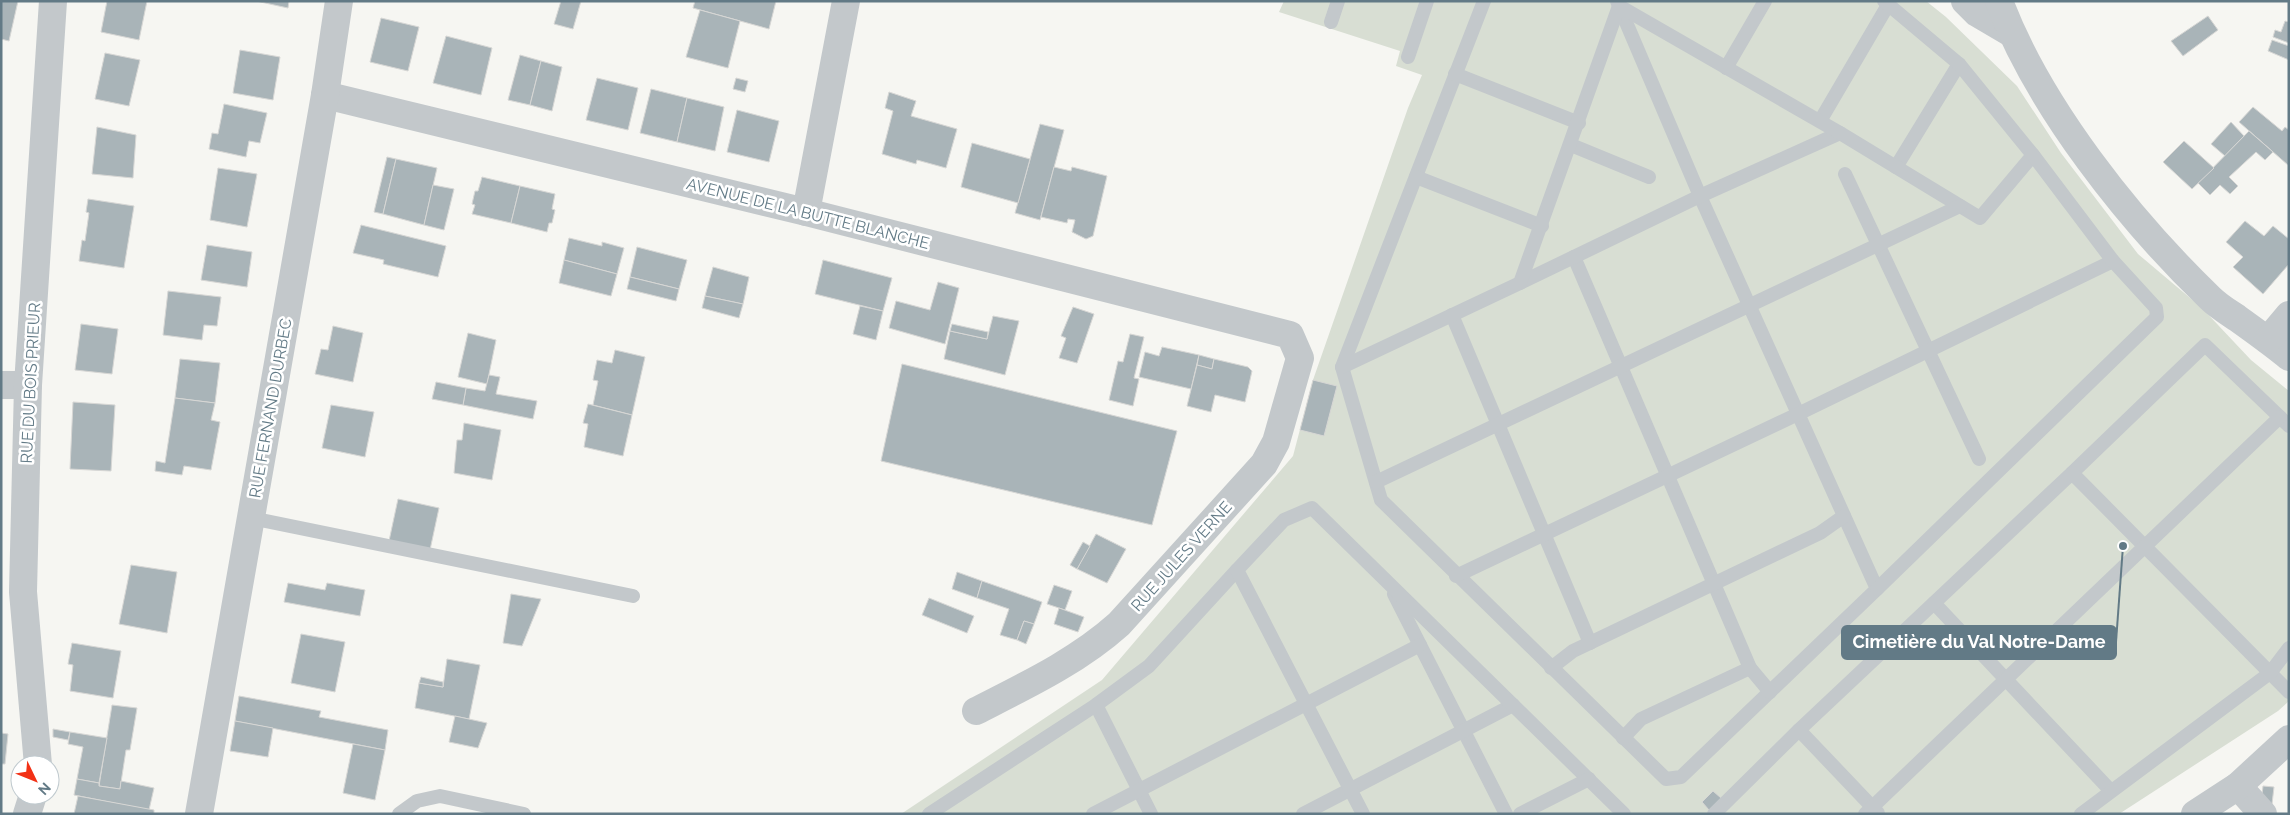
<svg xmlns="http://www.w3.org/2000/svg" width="2290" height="815" font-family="Raleway,sans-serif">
<rect width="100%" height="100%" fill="#f6f6f2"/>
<!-- green -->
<polygon fill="#d8ded3" points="1284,1 1926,1 1946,17 2017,86 2061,153 2138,254 2202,308 2251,360 2289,391 2289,701 2278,711 2119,814 901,814 1102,680 1293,456 1313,380 1408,108 1422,75 1396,66 1400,51 1279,12"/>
<!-- building -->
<g fill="#a9b4b8" stroke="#d7d7d5">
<polygon points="1,1 18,1 9,41 1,39"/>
<polygon points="107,1 147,1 139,40 101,32"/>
<polygon points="256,1 289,1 288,8"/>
<polygon points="561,1 581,1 573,29 554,24"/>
<polygon points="695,1 776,1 769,29 693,8"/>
<polygon points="700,10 740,21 728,68 686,57"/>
<polygon points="2208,16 2218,30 2183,56 2171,41"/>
<polygon points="381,18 419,27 408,71 370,62"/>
<polygon points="2285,21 2289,22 2289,43 2273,37 2275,30 2281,32"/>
<polygon points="446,36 492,48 481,95 433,83"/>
<polygon points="2272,40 2289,46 2289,60 2268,51"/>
<polygon points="240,50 280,57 273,100 233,93"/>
<polygon points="105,53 140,60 129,106 95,99"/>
<polygon points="520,55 541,61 530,105 508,100"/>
<polygon points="541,61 562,67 552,111 530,105"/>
<polygon points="597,78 638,88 628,130 586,120"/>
<polygon points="736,78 748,81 745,92 733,89"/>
<polygon points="651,89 687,98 677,142 640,133"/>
<polygon points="889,92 916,101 911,116 957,129 946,168 917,160 916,164 882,154 893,111 885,108"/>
<polygon points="687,98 724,107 715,151 677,142"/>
<polygon points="224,104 267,113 260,143 249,141 246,157 209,149 212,133 218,134"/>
<polygon points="2253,107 2282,131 2285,127 2289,130 2289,166 2239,122"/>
<polygon points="737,110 779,121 769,162 727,152"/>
<polygon points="2231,122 2244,136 2225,156 2211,144"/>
<polygon points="1040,124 1064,130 1040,220 1015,213"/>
<polygon points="97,127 136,135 133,178 92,174"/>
<polygon points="2249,131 2273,152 2265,160 2256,152 2229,177 2238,186 2230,194 2220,185 2210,195 2198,183"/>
<polygon points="2184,141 2214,168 2192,189 2163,162"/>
<polygon points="972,143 1030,159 1018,203 961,187"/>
<polygon points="387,157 396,159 383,214 374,212"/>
<polygon points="396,159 437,168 424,225 383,214"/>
<polygon points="1054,167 1071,171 1072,167 1107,176 1093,236 1086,239 1072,232 1075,220 1068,219 1067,223 1041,217"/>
<polygon points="218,168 257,174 247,227 210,220"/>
<polygon points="482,177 520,186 511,223 472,214 475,205 472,204 475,191 478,191"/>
<polygon points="433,185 454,189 444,230 424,225"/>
<polygon points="520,186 555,194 552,209 555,210 552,223 549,223 547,232 511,223"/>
<polygon points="88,199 134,206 124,268 79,261 82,240 85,241 89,213 86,212"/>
<polygon points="2245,221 2264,236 2273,226 2289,239 2289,264 2263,294 2233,267 2243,257 2226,242"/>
<polygon points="361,225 446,246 438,277 383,264 384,260 353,253"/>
<polygon points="569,238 602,246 602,242 624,248 617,274 564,260"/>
<polygon points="207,245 252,252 247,287 201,280"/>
<polygon points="637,247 687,260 679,289 630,277"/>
<polygon points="564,260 617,274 611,296 559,283"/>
<polygon points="823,260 892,278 883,311 815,294"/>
<polygon points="713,267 749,277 743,304 705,296"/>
<polygon points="630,277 679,289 676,301 627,289"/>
<polygon points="938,282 959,288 945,344 889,328 896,301 930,310"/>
<polygon points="168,291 221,297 217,326 204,325 202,340 163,335"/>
<polygon points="705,296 743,304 739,318 702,308"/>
<polygon points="860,306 883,311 876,340 853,334"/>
<polygon points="1073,307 1094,314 1077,363 1059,358 1066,338 1061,336"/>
<polygon points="993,316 1019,321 1005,375 944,359 950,331 987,339"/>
<polygon points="81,324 118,329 112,374 75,370"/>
<polygon points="952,324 988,332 987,339 950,331"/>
<polygon points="333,326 363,333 353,382 315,374 321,349 328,350"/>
<polygon points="468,333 496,340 487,384 458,377"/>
<polygon points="1130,334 1144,337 1134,378 1139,379 1133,406 1109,400 1118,361 1123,362"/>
<polygon points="1162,347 1199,355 1191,389 1139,377 1145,352 1159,356"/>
<polygon points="615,350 645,357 632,415 593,405 598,381 593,380 597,360 612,363"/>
<polygon points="1199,355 1214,359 1212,369 1197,365"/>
<polygon points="180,359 220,363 215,403 175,398"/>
<polygon points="1214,359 1248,367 1252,371 1245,402 1215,395 1211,412 1187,406 1197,365 1212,369"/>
<polygon points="902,364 1177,431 1152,525 881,461"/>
<polygon points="489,375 500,377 496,394 537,401 533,419 463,405 466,388 485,391"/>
<polygon points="1313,380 1337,386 1324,436 1300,430"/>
<polygon points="436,382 466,388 463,405 432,399"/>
<polygon points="175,398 215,403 211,420 220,422 211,470 184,466 182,475 155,471 156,461 165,463"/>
<polygon points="73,402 115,405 111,471 70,469"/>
<polygon points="588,404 632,415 623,456 584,447 588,424 583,423"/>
<polygon points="331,405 374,412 365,457 322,448"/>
<polygon points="464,423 501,430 492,480 454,473 457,440 462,440"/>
<polygon points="398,499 439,508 430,550 389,541"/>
<polygon points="1096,534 1126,549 1107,583 1077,569"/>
<polygon points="1083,542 1090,546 1077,569 1070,565"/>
<polygon points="131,565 177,572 167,633 119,624"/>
<polygon points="957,572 982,581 977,598 952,589"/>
<polygon points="982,581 1042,602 1034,624 1024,621 1017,640 1000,635 1009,609 977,598"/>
<polygon points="288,583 325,590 327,583 365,590 360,616 284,602"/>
<polygon points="1054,585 1072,591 1065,610 1047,604"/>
<polygon points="511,594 541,599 522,646 503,643"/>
<polygon points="929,598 974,616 967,633 922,615"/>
<polygon points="1059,608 1084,617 1078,632 1054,624"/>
<polygon points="1024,621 1034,624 1026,644 1017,640"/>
<polygon points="301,634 345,642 335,692 291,683"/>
<polygon points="72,643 121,651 113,698 70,691 73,665 68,664"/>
<polygon points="447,659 480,665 469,719 415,708 419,683 443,687"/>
<polygon points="421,677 443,682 443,687 419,683"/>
<polygon points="239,696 321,711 319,717 388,730 385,750 235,721"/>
<polygon points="112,705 137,708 130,750 126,750 120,789 99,786"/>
<polygon points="455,716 487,723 478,748 449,742"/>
<polygon points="235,721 273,728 268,757 230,751"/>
<polygon points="53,729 70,732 68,740 53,737"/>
<polygon points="70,732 107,738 99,783 77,779 83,747 68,744"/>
<polygon points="1,733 8,734 5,764 1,764"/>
<polygon points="353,744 385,750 375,800 343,793"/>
<polygon points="77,779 99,783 99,786 120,789 121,781 154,788 149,810 74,795"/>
<polygon points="2263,786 2274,787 2272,804 2261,803"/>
<polygon points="1713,791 1721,798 1709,810 1702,802"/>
<polygon points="78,796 154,810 154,814 74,814"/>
</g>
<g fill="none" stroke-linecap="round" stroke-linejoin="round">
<!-- lane -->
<g stroke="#c3c8cb" stroke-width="14">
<polyline points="1484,1 1342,367 1381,500 1666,779 1681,777 1877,589 1700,196 1617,1"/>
<polyline points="1331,22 1338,1"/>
<polyline points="1408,57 1427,1"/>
<polyline points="1726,68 1765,1"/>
<polyline points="1455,74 1579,123"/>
<polyline points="1820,121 1888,5"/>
<polyline points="1571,145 1649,177"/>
<polyline points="1896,167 1959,64"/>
<polyline points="1845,174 1979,459"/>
<polyline points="1416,177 1542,226"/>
<polyline points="1574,257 1750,668 1770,692"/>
<polyline points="1520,283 1700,196 1840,133"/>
<polyline points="1452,315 1590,643"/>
<polyline points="1342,367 1520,283 1619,6 1840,133 1980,218 2033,155"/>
<polyline points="2072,473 2205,345 2289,426"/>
<polyline points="1376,482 1960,206"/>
<polyline points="251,518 633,596"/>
<polyline points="1456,576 1798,414 2113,261"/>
<polyline points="1877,589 2157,317 2156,308 2113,261 2033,155 1959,64 1884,1"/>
<polyline points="1394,594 1506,814"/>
<polyline points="1934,603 2111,791"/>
<polyline points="1551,668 1573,651 1820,533 1844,516"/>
<polyline points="1096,705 1151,814"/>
<polyline points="1799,730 1878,813"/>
<polyline points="1623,738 1641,719 1750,668"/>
<polyline points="399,814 417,801 440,796 524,814"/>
<polyline points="929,814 1096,705 1149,666 1237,570"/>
<polyline points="1093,814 1420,645"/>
<polyline points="1303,814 1513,705"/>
<polyline points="1363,814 1237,570 1284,520 1312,508 1624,814"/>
<polyline points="1520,814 1589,779"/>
<polyline points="1714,814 1799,730 2072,473 2289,692"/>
<polyline points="1865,814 2280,417"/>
<polyline points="2081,814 2270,673 2289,648"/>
</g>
<!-- street -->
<g stroke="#c3c8cb" stroke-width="28">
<polyline points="1965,1 1977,13 2011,33"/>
<path d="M1999,1C2039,107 2129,220 2210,298C2218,306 2228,312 2237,318C2255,331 2272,343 2289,357"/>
<path d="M325,95L806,212L1290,335L1300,358L1276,442L1264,464L1119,624C1078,661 1025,686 976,711"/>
<polyline points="806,212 846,1"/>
<polyline points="2268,340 2289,315"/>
<polyline points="1,385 28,385"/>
<polyline points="38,765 23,592 28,385 53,1"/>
<polyline points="2238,786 2263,814"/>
<polyline points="27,814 33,795"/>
<polyline points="199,814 325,95 339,1"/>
<polyline points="2195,814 2238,786 2289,739"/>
</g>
</g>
<g text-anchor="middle" stroke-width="5" stroke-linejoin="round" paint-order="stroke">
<!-- street labels -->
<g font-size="16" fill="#627a86" stroke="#fff">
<text transform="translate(808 213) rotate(14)" y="6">AVENUE DE LA BUTTE BLANCHE</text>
<text transform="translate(30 383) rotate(-87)" y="6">RUE DU BOIS PRIEUR</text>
<text transform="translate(270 408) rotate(-80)" y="6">RUE FERNAND DURBEC</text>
<text transform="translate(1181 556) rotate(-48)" y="6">RUE JULES VERNE</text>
</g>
</g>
<!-- callouts -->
<path fill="none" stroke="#627a86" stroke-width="2" d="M2123 546L2116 642"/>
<circle fill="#627a86" stroke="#fff" stroke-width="2" cx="2123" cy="546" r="5"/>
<rect fill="#627a86" stroke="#627a86" stroke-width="2" x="1842" y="626" width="274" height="33" rx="5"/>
<g font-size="18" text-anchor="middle" font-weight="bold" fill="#fff">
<text x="1979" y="648">Cimetière du Val Notre-Dame</text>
</g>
<!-- border -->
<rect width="2290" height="815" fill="none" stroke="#627a86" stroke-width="5"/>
<!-- north arrow -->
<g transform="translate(35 780) rotate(133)"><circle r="24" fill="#ffffff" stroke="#c0cacf"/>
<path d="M0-4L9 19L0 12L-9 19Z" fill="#f23116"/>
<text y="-8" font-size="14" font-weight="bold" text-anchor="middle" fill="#627a86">N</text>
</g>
</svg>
